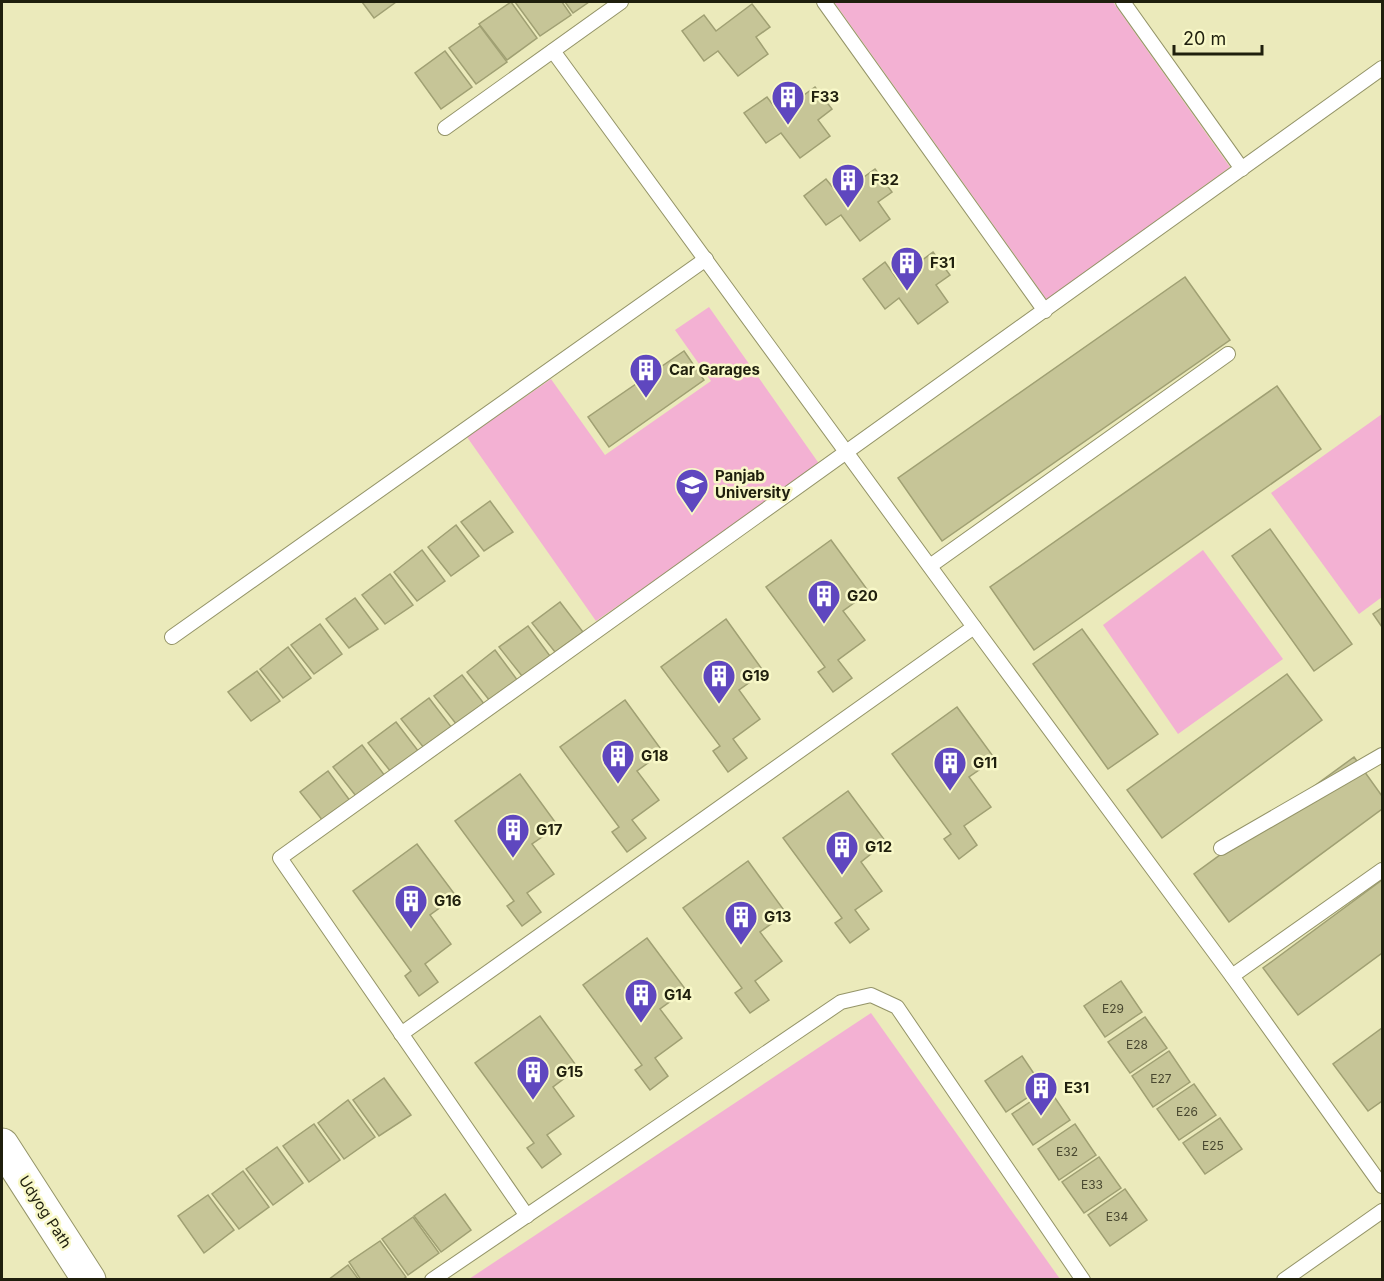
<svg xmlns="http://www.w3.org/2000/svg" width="1384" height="1281" font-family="Inter,sans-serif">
<rect width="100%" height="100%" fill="#ebeabb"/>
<!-- green -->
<g fill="#f3b1d3">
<polygon points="834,2 1113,2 1230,167 1047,300"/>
<polygon points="709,307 820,465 596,621 467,437 551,379 605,455 711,381 675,330"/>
<polygon points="1382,414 1382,597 1359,614 1271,493"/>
<polygon points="1203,550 1283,659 1178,734 1103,625"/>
<polygon points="871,1013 1060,1279 469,1279"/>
</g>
<!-- building -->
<g fill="#c6c597" stroke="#a0a073" stroke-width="1.5">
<polygon points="362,2 396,2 374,18"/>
<polygon points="511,2 537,38 507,60 479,24"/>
<polygon points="515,2 562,2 571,15 540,36"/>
<polygon points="565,2 589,2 573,13"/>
<polygon points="752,4 770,27 756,37 768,54 738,76 718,51 704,61 682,31 704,15 716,31"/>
<polygon points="480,26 507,62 476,84 449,48"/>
<polygon points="445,51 472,87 441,109 415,73"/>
<polygon points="815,87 832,109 818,120 830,136 800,158 781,133 766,143 744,113 767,97 779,113"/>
<polygon points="875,169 892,192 878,202 890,219 860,241 841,215 826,225 804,196 826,179 839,195"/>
<polygon points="933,252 950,275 936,285 948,302 918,324 899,298 885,309 863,279 885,262 897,279"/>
<polygon points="1185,277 1230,340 942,541 898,478"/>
<polygon points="684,351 704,380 609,447 588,417"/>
<polygon points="1277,386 1321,449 1034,650 990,587"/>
<polygon points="490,501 513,532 484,551 461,522"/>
<polygon points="456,525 479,556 451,576 428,547"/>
<polygon points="1270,529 1352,644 1314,671 1232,556"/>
<polygon points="831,540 869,592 843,611 865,640 838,660 852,678 833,692 818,672 825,667 766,587"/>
<polygon points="422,550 445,581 417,601 394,572"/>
<polygon points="390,574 413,605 385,624 362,595"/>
<polygon points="355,598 378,629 349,648 326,619"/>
<polygon points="560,602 583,632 555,652 532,623"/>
<polygon points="1382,608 1382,627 1373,614"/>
<polygon points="726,619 764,672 739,690 760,719 733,739 747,758 728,772 713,751 720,746 661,667"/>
<polygon points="320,624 342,654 314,674 291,645"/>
<polygon points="528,626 550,656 522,676 499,647"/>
<polygon points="1082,629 1158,734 1108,769 1033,664"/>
<polygon points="288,647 311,678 283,698 260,669"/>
<polygon points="495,650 518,681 490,701 467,672"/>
<polygon points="257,671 280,701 251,721 228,692"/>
<polygon points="1287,674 1322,720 1162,838 1127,790"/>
<polygon points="462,675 485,705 457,725 434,696"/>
<polygon points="429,698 452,728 424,748 401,719"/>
<polygon points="625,700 663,752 637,771 659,800 632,820 646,838 627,852 612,832 619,827 560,747"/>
<polygon points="957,707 995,759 969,777 991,807 964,826 977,845 959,859 944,839 951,834 892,754"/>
<polygon points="396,722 419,752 391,772 368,743"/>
<polygon points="362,745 385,776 356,796 333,767"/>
<polygon points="1354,757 1382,796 1382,809 1229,922 1194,874"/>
<polygon points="328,771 351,802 323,821 300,792"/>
<polygon points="520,774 558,826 532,844 554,874 527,893 541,912 522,926 507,906 514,901 455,821"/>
<polygon points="848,791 886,842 861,862 882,891 855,910 869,929 850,943 835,923 842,918 783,838"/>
<polygon points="417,844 456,896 430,915 451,944 425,964 438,982 419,996 405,976 411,971 353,891"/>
<polygon points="748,861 786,913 760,932 782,961 755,981 769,1000 750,1013 735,993 742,988 683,908"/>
<polygon points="1382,880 1382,953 1298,1015 1263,968"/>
<polygon points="647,938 686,990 660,1009 682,1038 655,1058 668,1076 650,1090 635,1070 642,1065 583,985"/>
<polygon points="1121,981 1142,1012 1105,1037 1084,1006"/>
<polygon points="540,1016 578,1068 553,1087 574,1116 547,1135 561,1154 542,1168 527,1148 534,1143 475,1063"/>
<polygon points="1145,1017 1167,1048 1130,1073 1108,1042"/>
<polygon points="1382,1028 1382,1101 1368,1111 1333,1064"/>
<polygon points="1169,1051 1190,1082 1153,1107 1132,1076"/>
<polygon points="1022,1056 1043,1087 1006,1112 985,1081"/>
<polygon points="384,1078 411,1115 379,1136 353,1100"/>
<polygon points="1194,1084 1216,1115 1179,1140 1157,1109"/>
<polygon points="1049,1089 1070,1120 1033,1145 1012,1114"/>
<polygon points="348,1100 375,1137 344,1159 318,1123"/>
<polygon points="1220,1118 1242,1149 1205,1174 1183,1143"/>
<polygon points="314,1124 340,1160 309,1182 283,1146"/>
<polygon points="1075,1124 1096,1155 1059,1180 1038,1149"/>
<polygon points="277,1147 303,1183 273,1205 246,1169"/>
<polygon points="1099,1157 1121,1188 1084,1213 1062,1182"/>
<polygon points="243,1171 269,1207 239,1229 212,1194"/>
<polygon points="1125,1189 1147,1220 1110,1246 1088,1215"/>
<polygon points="445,1194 471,1230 441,1252 414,1216"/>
<polygon points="208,1195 234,1230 204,1253 178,1216"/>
<polygon points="413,1217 439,1253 408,1275 382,1239"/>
<polygon points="380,1241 406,1277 402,1280 361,1280 349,1262"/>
<polygon points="348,1265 359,1280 328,1280"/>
</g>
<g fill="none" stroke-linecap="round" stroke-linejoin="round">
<!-- service casing -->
<g stroke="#949468" stroke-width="16">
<g id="service">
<polyline points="824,2 1045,311"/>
<polyline points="1123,2 1242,169"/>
<polyline points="553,51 974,627 1232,976 1382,1186"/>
<polyline points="445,128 621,2"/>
<polyline points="930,566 1228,354"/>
<polyline points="172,637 706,259"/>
<polyline points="1221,848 1382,755"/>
<polyline points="1232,976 1382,870"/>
<polyline points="401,1034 974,627"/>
<polyline points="527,1216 280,858 1382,68"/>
<polyline points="432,1280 841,1002 871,995 897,1007 1083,1280"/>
<polyline points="1284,1280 1382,1211"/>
</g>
</g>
<!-- tertiary casing -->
<g stroke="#949468" stroke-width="35">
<polyline id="tertiary" points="2,1145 89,1280"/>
</g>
<!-- service -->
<use href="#service" stroke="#fff" stroke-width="14"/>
<!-- tertiary -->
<use href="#tertiary" stroke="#fff" stroke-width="33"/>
</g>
<!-- icons -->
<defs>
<g id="building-pin" transform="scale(1.725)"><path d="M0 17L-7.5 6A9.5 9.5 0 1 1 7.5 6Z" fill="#5f47bf" stroke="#f8f8c8"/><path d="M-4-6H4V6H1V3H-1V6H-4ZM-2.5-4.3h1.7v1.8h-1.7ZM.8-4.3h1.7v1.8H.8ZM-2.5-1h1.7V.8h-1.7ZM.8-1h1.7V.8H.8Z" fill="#fff"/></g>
<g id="university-pin" transform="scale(1.725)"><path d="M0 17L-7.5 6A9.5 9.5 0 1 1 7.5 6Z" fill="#5f47bf" stroke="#f8f8c8"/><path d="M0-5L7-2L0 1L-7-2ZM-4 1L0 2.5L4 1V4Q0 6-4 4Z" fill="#fff"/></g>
</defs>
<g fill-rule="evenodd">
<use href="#building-pin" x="788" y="97"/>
<use href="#building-pin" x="848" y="180"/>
<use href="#building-pin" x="907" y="263"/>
<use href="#building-pin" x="646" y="370"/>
<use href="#university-pin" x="692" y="485"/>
<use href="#building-pin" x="824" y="596"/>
<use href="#building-pin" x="719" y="676"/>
<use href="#building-pin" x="618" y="756"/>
<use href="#building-pin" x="950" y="763"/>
<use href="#building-pin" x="513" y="830"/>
<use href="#building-pin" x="842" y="847"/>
<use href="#building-pin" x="411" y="901"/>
<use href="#building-pin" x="741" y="917"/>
<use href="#building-pin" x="641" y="995"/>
<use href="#building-pin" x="533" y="1072"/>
<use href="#building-pin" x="1041" y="1088"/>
</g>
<g text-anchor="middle" stroke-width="5" stroke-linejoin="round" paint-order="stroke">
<!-- number labels -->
<g font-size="12" fill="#494830">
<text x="1113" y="1013">E29</text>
<text x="1137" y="1049">E28</text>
<text x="1161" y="1083">E27</text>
<text x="1187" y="1116">E26</text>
<text x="1213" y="1150">E25</text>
<text x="1067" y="1156">E32</text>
<text x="1092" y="1189">E33</text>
<text x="1117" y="1221">E34</text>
</g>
<!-- poi labels -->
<g font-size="15" font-weight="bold" fill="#1f1f0d" stroke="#f8f8c8" text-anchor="start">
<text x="811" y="102">F33</text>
<text x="871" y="185">F32</text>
<text x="930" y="268">F31</text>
<text x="669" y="375">Car Garages</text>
<text x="715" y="481">Panjab<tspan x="715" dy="17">University</tspan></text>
<text x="847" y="601">G20</text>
<text x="742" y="681">G19</text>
<text x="641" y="761">G18</text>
<text x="973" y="768">G11</text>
<text x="536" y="835">G17</text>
<text x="865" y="852">G12</text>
<text x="434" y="906">G16</text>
<text x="764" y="922">G13</text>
<text x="664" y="1000">G14</text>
<text x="556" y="1077">G15</text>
<text x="1064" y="1093">E31</text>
</g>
<!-- street labels -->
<g font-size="15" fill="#1f1f0d" stroke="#f8f8c8">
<text transform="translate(45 1212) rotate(57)" y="5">Udyog Path</text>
</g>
</g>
<!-- border -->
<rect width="1384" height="1281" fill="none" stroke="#1f1f0d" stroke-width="6"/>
<!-- scale -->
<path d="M1174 45v9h88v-9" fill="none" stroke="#1f1f0d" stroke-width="3"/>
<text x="1183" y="45" font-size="18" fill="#1f1f0d" stroke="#f8f8c8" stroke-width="4.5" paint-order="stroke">20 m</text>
</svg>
